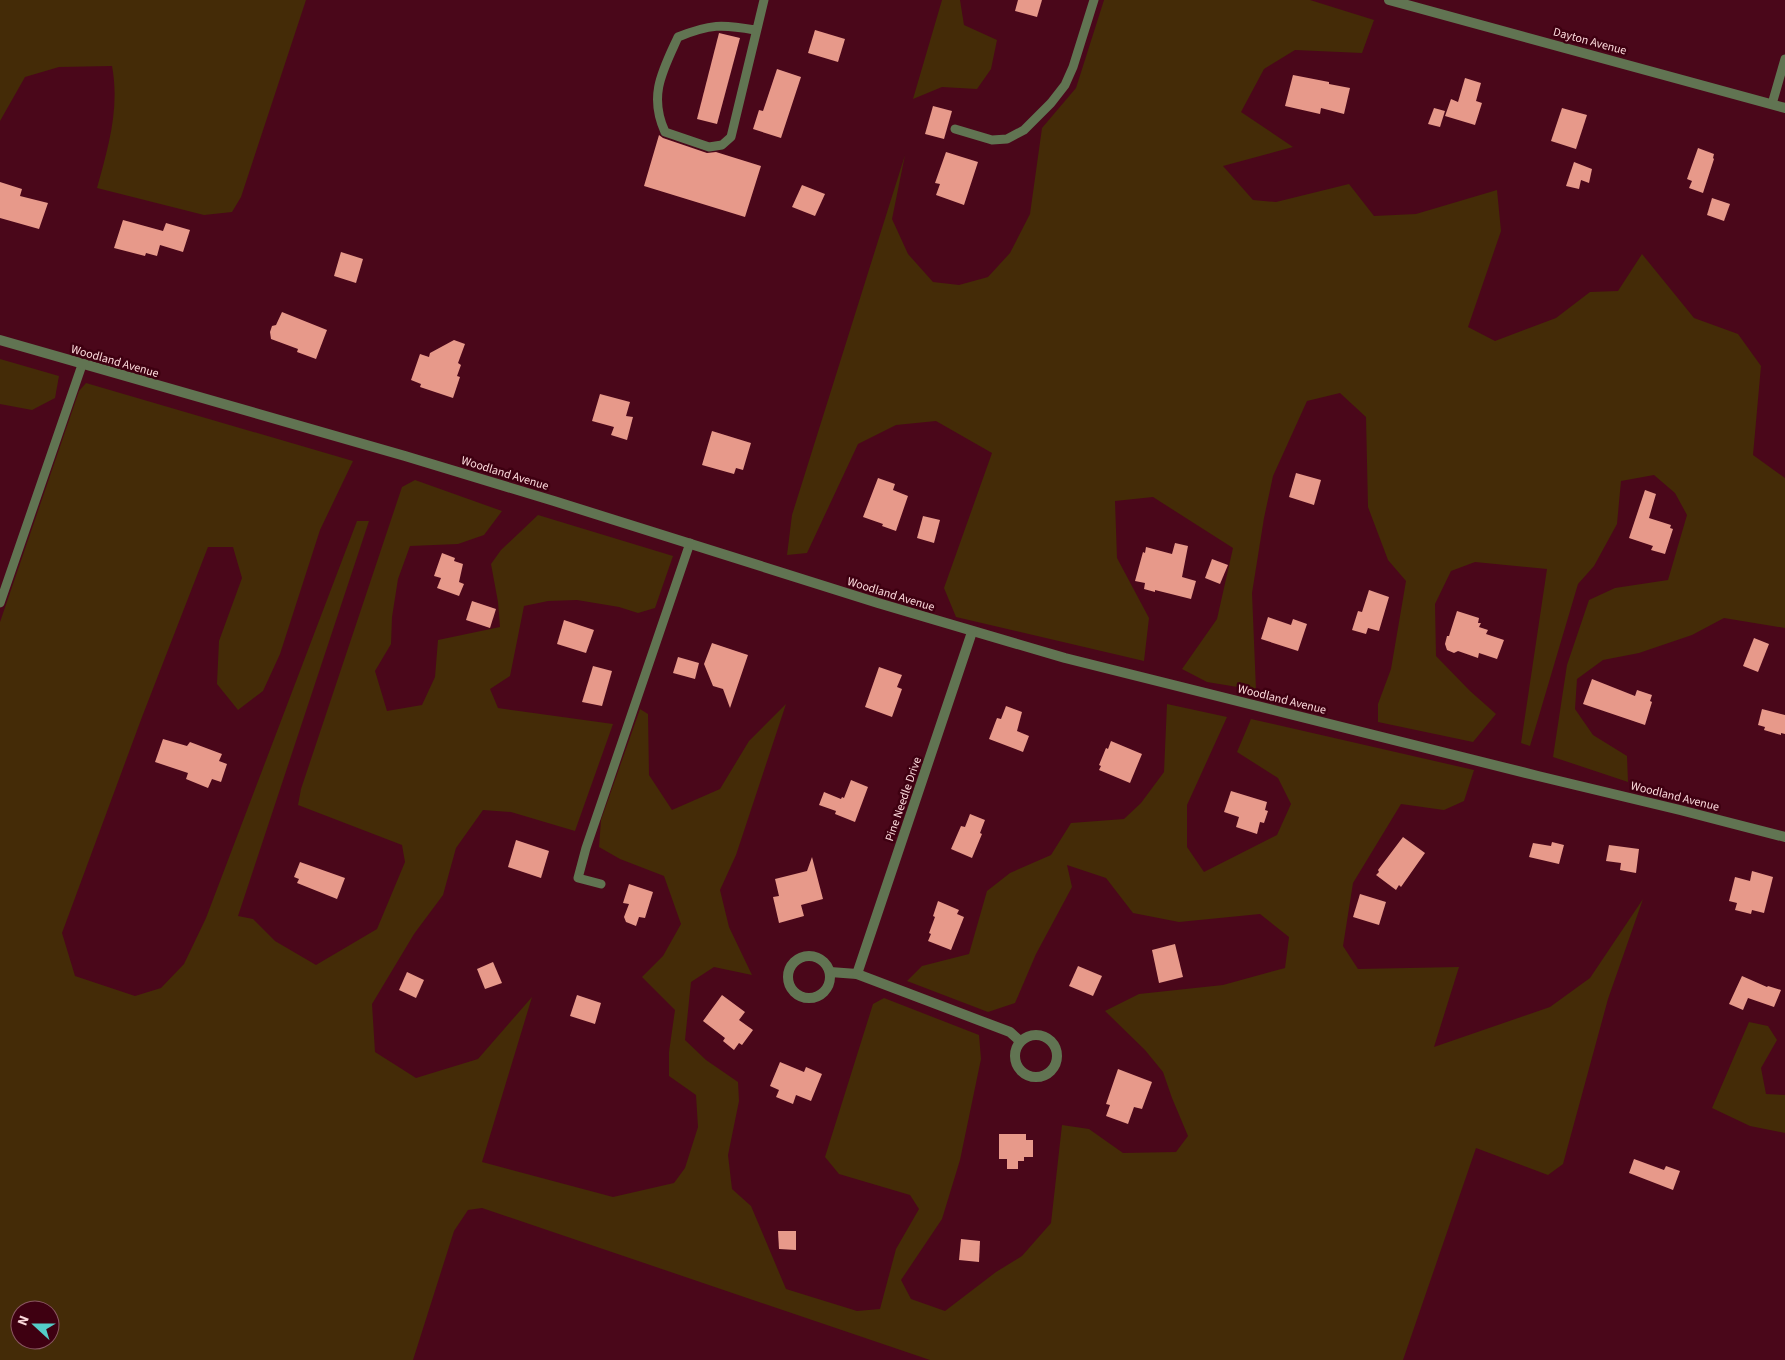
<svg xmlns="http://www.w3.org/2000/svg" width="1785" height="1360" font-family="'Source Sans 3',sans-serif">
<rect width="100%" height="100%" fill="#4a071a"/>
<!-- green -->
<g fill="#442b07" fill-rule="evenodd">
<path d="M0,0H306L241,197L232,212L204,215L97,188C108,148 120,109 112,66L59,67L25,77L0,121Z"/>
<polygon points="942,0 960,0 964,25 997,40 991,69 977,89 942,87 913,99"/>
<polygon points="1104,0 1310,0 1374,20 1362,53 1295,50 1264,69 1241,112 1293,147 1223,166 1253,200 1276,202 1349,184 1374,216 1416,214 1497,190 1501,231 1468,327 1495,341 1556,318 1590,292 1618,291 1642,254 1694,318 1738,334 1761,366 1753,455 1785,478 1785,628 1724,618 1692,635 1639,653 1603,660 1577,679 1575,709 1593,735 1627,756 1628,782 1553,757 1567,665 1589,600 1615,588 1668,580 1687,515 1675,493 1654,475 1621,481 1617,524 1594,566 1578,584 1530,746 1521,743 1547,569 1475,562 1451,571 1435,604 1436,656 1470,691 1496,714 1473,742 1378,722 1378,704 1391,669 1406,581 1388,560 1368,507 1366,417 1340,393 1307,401 1273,476 1264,518 1252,593 1256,690 1207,682 1182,669 1217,619 1233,548 1153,497 1115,501 1117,558 1149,618 1144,661 956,617 944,588 992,453 936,421 896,425 858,444 807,553 787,555 792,515 905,155 892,219 908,254 933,282 959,285 988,277 1010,253 1030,214 1042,128 1076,88"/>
<polygon points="0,359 59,376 55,398 32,410 0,404"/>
<path d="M86,383L353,461L320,530L280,654L263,691L238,710L217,684L219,641L242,578L233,547H208L142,717L62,933L75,976L135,996L161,988L184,964L206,918L357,521H369L238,916L253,919L275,941L316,965L377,929L405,862L402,845L298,805L301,789L402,487L415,480L502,511L484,535L458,544L410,546L398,579L392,617L391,644L375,671L387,711L422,705L435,677L438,640L500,627L498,602L491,564L501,550L538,515L673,556L655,608L638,613L619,607L577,600L548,601L524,606L510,676L490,689L498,708L613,724L575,831L511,812L483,810L456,848L443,895L414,934L372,1004L375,1052L416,1078L478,1059L532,997L482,1162L613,1197L674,1183L685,1168L698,1127L696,1095L669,1076V1052L675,1010L642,977L663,956L681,924L664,876L620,859L599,847L601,820L640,709L648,714L649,775L672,810L720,789L749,741L786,704L736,855L720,890L729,927L752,975L714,967L691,982L685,1040L706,1060L738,1082L739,1101L728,1155L732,1189L751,1206L786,1289L857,1311L880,1309L896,1249L919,1209L910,1195L839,1174L825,1157L873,1004L884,998L979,1035L981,1059L960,1160L942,1219L901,1280L911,1299L945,1311L996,1272L1022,1256L1051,1223L1062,1125L1089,1129L1123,1153L1176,1152L1188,1136L1172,1098L1163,1072L1145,1050L1105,1011L1139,994L1223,985L1285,968L1289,937L1260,914L1179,922L1133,913L1106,878L1067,865L1072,887L1036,954L1015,1003L988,1012L907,981L922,966L969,954L987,891L1010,873L1051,855L1071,823L1124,819L1141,803L1164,772L1167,704L1227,717L1187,805V847L1204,872L1277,835L1291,804L1278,778L1237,752L1251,719L1474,770L1464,801L1444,810L1401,804L1353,883L1343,946L1358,969L1459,967L1434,1047L1550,1007L1590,978L1643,899L1608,999L1563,1164L1548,1175L1476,1148L1403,1360H930L482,1208L468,1210L454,1231L413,1360H0V622L79,391ZM20,1310H50V1340H20Z"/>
<polygon points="1749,1022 1768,1026 1777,1040 1761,1068 1766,1094 1785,1095 1785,1133 1750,1126 1712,1108"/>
</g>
<!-- building -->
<g fill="#e7998a">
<polygon points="1018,0 1042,0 1037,17 1015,11"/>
<polygon points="815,30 845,39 838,62 808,53"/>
<polygon points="719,33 740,38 717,124 697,119"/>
<polygon points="777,69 801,77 781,138 753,129 759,110 763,111"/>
<polygon points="1293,75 1329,82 1329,84 1350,88 1344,114 1321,108 1320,114 1285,106"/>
<polygon points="1465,78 1481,83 1476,101 1482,103 1475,125 1445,116 1451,99 1458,102"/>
<polygon points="933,106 952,111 944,139 925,134"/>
<polygon points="1434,108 1445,111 1440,127 1428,124"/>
<polygon points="1562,108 1587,115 1576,149 1551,141"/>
<polygon points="659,135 663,138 707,153 716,152 761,166 745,217 644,186"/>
<polygon points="1698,148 1714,154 1713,158 1714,159 1703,193 1689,188 1692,181 1687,179"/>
<polygon points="946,152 978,162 964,205 936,195 940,184 935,183"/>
<polygon points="1574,162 1592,169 1589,183 1581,180 1579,189 1566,186"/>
<polygon points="0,182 22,189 20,196 48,203 39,229 0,218"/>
<polygon points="802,185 825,194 815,216 792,207"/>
<polygon points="1712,198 1730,204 1724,221 1707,215"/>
<polygon points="123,220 163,231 166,223 190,230 183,252 160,245 157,256 146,253 145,256 114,248"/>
<polygon points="341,252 363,259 356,283 334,276"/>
<polygon points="282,312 327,330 316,359 297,352 298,349 271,339 270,332 272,326 276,325"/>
<polygon points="454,340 465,344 458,363 461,365 457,376 460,377 453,398 420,387 421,384 411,380 420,354 429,357 430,353"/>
<polygon points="600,394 630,402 626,416 633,417 627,440 611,435 614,427 592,421"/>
<polygon points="712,431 751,443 743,470 736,468 734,474 702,465"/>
<polygon points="1296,473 1321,480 1314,505 1289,497"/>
<polygon points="878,478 895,484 893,490 908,496 896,531 882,526 883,524 863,517"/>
<polygon points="1645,490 1656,494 1649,518 1671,525 1670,528 1673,529 1665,554 1651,550 1653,546 1629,538"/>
<polygon points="923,516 940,520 934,543 917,538"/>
<polygon points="1175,543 1188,546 1182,577 1196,581 1191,599 1155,590 1155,592 1144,589 1145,583 1135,581 1143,552 1145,553 1146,547 1172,554"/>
<polygon points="442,553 455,558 454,561 463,564 459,582 464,584 459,596 437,588 441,578 434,576"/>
<polygon points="1212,559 1228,565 1220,584 1205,578"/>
<polygon points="1369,590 1389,597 1379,631 1368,628 1366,634 1352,630 1358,611 1362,612"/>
<polygon points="472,601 496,609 490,628 466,620"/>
<polygon points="1457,611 1479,618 1478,623 1481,623 1479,627 1488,630 1486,634 1504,640 1497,659 1479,653 1478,658 1458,651 1454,653 1447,650 1445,644 1447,636 1449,636"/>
<polygon points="1268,617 1291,625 1293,619 1307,624 1298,651 1261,639"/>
<polygon points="564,620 594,630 586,653 557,644"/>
<polygon points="1754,638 1769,644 1758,672 1743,666"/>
<polygon points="712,643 748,655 730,708 723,689 713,686 704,664"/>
<polygon points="678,657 699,663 695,679 673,673"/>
<polygon points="593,666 612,671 602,706 582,702"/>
<polygon points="879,667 902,675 897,687 902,689 892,717 865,707"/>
<polygon points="1592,679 1635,696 1637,690 1652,695 1650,701 1652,702 1645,725 1583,704"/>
<polygon points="1006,706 1022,712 1017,731 1029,736 1023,752 989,739 997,718 1001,719"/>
<polygon points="1762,709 1785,715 1785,734 1781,733 1781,735 1764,730 1765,727 1758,725"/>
<polygon points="163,739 187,746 190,742 222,754 219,761 227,764 221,782 212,779 208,788 186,779 188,773 155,762"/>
<polygon points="1111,741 1142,754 1130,783 1099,770 1101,766 1099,765 1106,748 1108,749"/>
<polygon points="851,780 868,787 855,822 835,814 836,811 819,805 824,792 841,799 842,797 844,798"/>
<polygon points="1231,791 1267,802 1265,810 1268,811 1264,823 1260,822 1257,834 1236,827 1239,817 1224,812"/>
<polygon points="970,814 985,820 980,833 982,834 972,858 951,849 961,826 965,827"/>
<polygon points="1403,837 1425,853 1401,887 1399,885 1396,890 1376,875 1379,872 1378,870"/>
<polygon points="516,840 549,851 541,878 508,867"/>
<polygon points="1552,842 1564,845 1559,864 1529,857 1533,843 1551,846"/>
<polygon points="1609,845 1639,849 1636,873 1620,870 1621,863 1606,861"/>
<polygon points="812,857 823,899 801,905 804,916 779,923 773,897 779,896 775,879 807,871"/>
<polygon points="300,862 345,878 337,899 297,883 299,879 294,877"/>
<polygon points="1752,871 1773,877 1764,913 1752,910 1751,914 1735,910 1737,903 1729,901 1735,877 1750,881"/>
<polygon points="629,884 653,892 645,918 639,917 636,926 626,922 624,917 629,904 623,903"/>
<polygon points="1360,894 1386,902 1379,925 1353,917"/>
<polygon points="938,901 959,910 957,914 964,917 951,950 928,941 931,934 929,933 935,917 933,916"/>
<polygon points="1175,944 1183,977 1159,983 1152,950"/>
<polygon points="493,962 502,983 485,989 477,969"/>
<polygon points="1078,966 1102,976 1093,996 1069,986"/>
<polygon points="407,972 424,980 416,998 399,990"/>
<polygon points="1742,976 1767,987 1768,986 1781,990 1774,1007 1748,998 1743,1010 1729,1004"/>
<polygon points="577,995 601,1003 595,1024 570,1016"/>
<polygon points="722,995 745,1012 739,1020 753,1030 742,1045 739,1043 734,1050 723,1041 725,1038 703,1021"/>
<polygon points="780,1062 804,1072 806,1067 822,1074 811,1101 796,1095 793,1104 776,1097 779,1090 770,1086"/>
<polygon points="1118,1069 1152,1082 1142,1109 1134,1107 1128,1124 1106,1116 1110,1105 1106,1104"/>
<polygon points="999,1134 1026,1134 1026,1140 1033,1140 1033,1157 1024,1157 1024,1161 1018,1161 1018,1169 1007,1169 1007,1159 999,1159"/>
<polygon points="1634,1159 1664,1170 1666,1166 1680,1171 1673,1190 1629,1173"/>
<polygon points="778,1231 796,1231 796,1250 779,1249"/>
<polygon points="961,1239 980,1241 979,1262 959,1260"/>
</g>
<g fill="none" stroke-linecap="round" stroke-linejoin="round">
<!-- service -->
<g stroke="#617452" stroke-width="9">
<path d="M755,30C722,24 710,24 678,37C663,70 648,95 665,132L709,147L722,145L731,137L764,0"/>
<polyline points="1772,104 1785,59"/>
<polyline points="955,129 992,140 1007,139 1024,130 1051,103 1065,85 1073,67 1094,0"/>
<polyline points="0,603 82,365"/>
<polyline points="601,884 578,878 586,848 690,543"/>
</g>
<!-- minor -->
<g stroke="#617452" stroke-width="10">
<polyline points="0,340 405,456 554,501 878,603 1065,658 1538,776 1680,810 1785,837"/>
<circle cx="809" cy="977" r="21"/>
<polyline points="830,972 857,974 1010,1032 1020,1041"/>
<polyline points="857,974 972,632"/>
<circle cx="1036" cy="1056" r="21"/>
</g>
<!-- tertiary -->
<polyline stroke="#617452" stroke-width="10" points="1389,0 1785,108"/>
</g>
<g text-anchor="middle" stroke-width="5" stroke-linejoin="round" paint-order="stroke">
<!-- street labels -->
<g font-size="12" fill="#fcd9dc" stroke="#3e0011">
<text transform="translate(1590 41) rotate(15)" y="4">Dayton Avenue</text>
<text transform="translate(115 361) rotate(16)" y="4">Woodland Avenue</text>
<text transform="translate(505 473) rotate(17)" y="4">Woodland Avenue</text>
<text transform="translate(891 594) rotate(17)" y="4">Woodland Avenue</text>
<text transform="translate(1282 699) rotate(14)" y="4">Woodland Avenue</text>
<text transform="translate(1675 796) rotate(14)" y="4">Woodland Avenue</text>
<text transform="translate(903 799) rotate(-71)" y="4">Pine Needle Drive</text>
</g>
</g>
<!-- north arrow -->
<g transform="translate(35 1325) rotate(291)"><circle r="24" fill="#3e0011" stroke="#8a5762"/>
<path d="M0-4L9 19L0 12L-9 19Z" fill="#54cdc8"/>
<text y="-8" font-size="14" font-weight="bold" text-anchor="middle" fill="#fcd9dc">N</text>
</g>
</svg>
